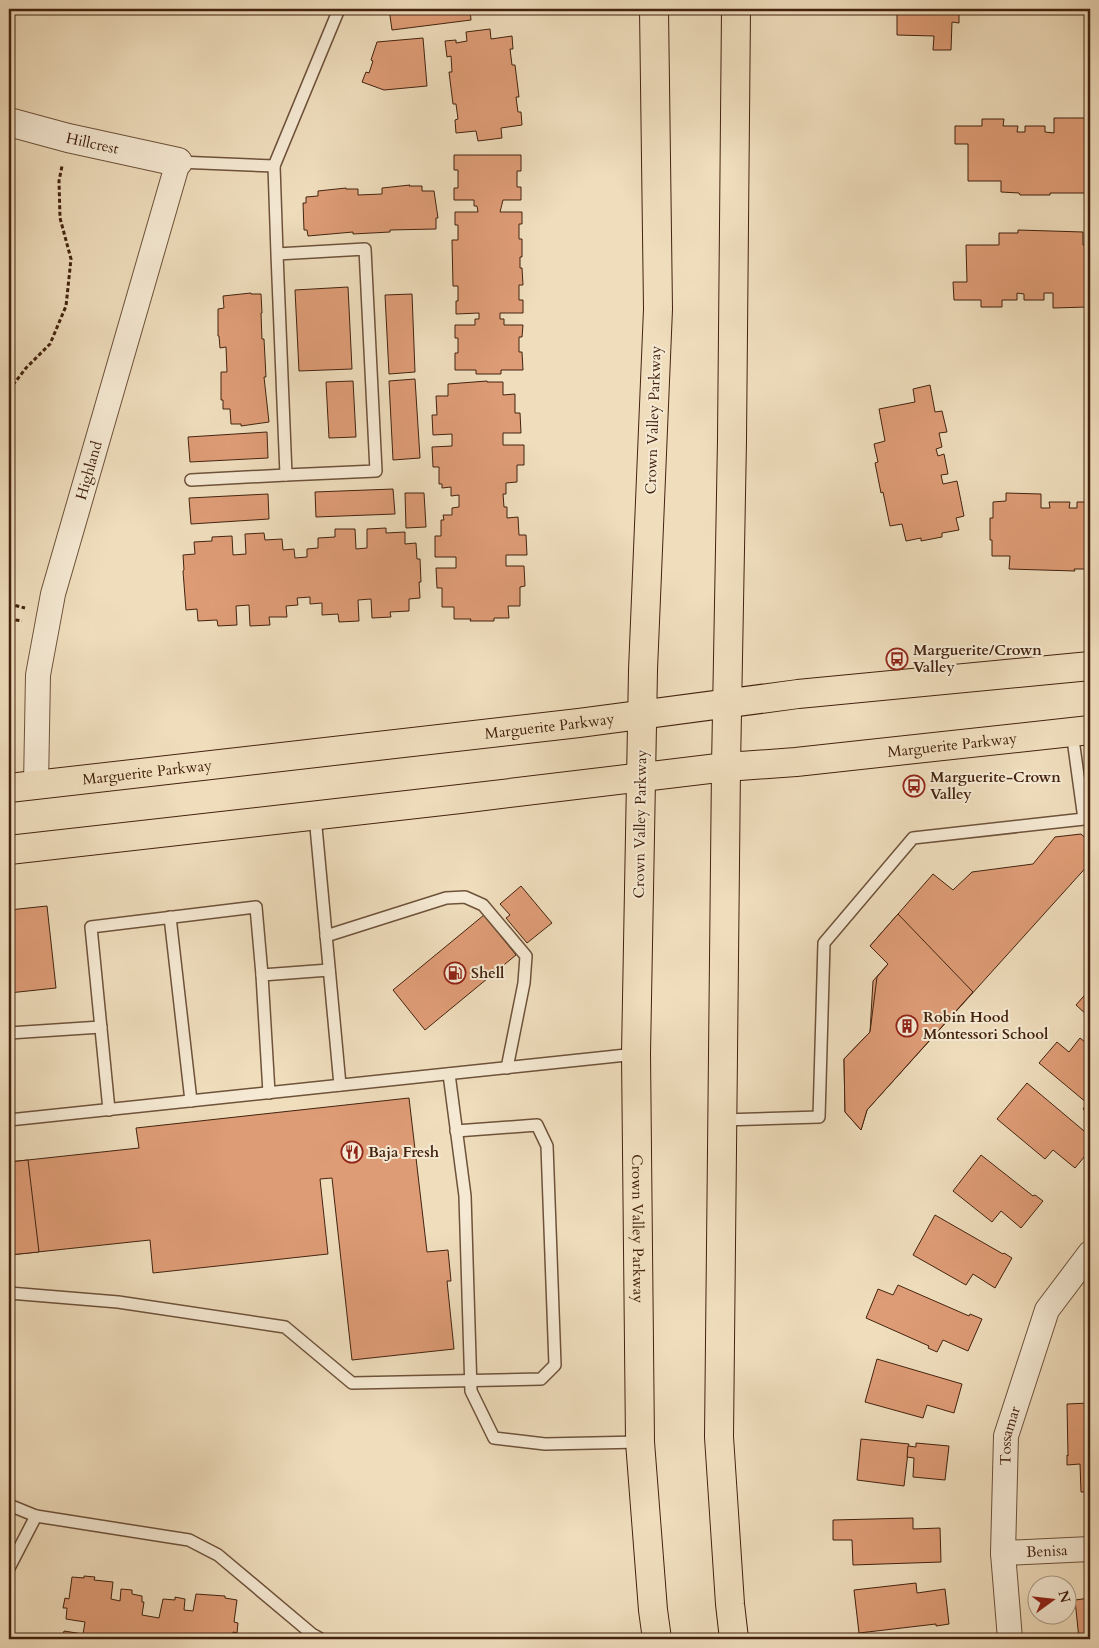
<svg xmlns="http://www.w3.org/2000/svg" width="1099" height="1648" font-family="Cardo,serif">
<rect width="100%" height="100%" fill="#efddbc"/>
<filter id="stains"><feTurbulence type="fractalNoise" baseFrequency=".004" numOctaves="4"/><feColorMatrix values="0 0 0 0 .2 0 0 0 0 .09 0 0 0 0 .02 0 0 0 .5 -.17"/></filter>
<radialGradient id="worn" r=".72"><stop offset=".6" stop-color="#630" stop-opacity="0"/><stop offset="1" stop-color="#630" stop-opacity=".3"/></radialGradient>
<!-- building -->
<g fill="#de9c76" stroke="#43230f">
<polygon points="389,9 470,9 471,20 392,30"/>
<polygon points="897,9 959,9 959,23 952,22 951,50 933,50 934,36 897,35"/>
<polygon points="490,29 491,39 512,36 513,49 510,49 512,65 515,65 519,97 516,97 518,112 521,112 522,125 501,128 502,138 478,141 476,131 456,133 455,120 458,119 456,104 453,104 449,72 452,72 451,56 447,57 445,41 456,40 456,43 467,41 466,32"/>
<polygon points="423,38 427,86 384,90 362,82 366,72 369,73 373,61 371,60 377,42"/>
<polygon points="1054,118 1089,118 1089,126 1090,126 1090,180 1085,180 1085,193 1050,193 1050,195 1020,195 1019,193 1001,192 1001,181 968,181 968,144 955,144 955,126 982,126 982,119 1004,119 1003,126 1018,126 1017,132 1025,132 1025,126 1045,126 1045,132 1054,133"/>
<polygon points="454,155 521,155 521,171 517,171 517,187 521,187 521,200 503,200 500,212 522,212 522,224 519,224 519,239 522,239 522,257 520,257 520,268 522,268 523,285 519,285 519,300 523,300 523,313 500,313 500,319 504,319 504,325 523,325 522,337 519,337 519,352 522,352 523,370 501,370 501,374 476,374 476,370 455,370 455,353 458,353 458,338 455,338 455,325 475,325 475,319 479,319 479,313 456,314 456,301 458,301 458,286 453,286 452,240 458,240 458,225 455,225 455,212 478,212 477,206 474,206 474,200 454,200 454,188 458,188 458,170 454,170"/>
<polygon points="410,185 409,186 422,186 422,191 434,191 438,218 436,218 436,229 390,230 390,232 353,234 353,232 308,236 307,230 304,230 303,203 306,203 306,197 318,196 318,191 346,188 346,189 358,189 358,195 382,194 382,188"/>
<polygon points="1018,230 1083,232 1083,245 1090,245 1090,299 1088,299 1088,307 1053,308 1053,293 1044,293 1044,300 1024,300 1024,294 1017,293 1017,300 1002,300 1002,307 981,307 981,300 954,300 953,282 967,282 966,245 999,245 999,233 1018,233"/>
<polygon points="348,287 352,369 299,371 295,290"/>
<polygon points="251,293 251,294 261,294 262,313 261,313 262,339 264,339 266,377 264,377 269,422 241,426 241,424 231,424 230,409 223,409 223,400 221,400 221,372 227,372 226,347 220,348 219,336 218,336 218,309 224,308 223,296"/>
<polygon points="412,294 415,372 389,374 385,295"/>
<polygon points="415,379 420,458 393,460 389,381"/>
<polygon points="353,381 356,437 329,438 326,382"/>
<polygon points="487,381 487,382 503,382 503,395 515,394 515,413 520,413 521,433 503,433 503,445 524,445 524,465 517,465 517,482 506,483 506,494 503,494 504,507 507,507 507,518 518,517 519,535 526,535 527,555 506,555 506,566 524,566 525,586 520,587 520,606 508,606 509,618 494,618 494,621 470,621 471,619 454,619 454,607 442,607 442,588 437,588 436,568 456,568 456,557 435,557 435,536 441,536 441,520 444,520 443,515 452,515 452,508 459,507 459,495 451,496 451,487 442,488 442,484 439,484 439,467 433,467 432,447 452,446 452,434 433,435 432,415 437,415 436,396 448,396 448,384"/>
<polygon points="930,385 935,412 942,411 947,432 939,433 942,447 936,449 938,456 944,454 948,474 941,475 943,484 957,481 964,516 956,518 959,530 942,533 942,537 921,541 921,538 906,541 902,524 890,526 883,492 881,493 875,463 878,462 874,444 885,441 879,409 915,402 913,389"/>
<polygon points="267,432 268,458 190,462 188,437"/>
<polygon points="393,489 395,514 316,517 315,492"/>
<polygon points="405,493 424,493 426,527 406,528"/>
<polygon points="1006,493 1041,494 1041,508 1050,508 1049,502 1070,502 1069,508 1077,508 1077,502 1090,502 1090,569 1074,569 1075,571 1009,569 1010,556 992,556 992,540 990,540 990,518 993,518 993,502 1006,501"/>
<polygon points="268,494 269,519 191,524 189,498"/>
<polygon points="386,528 386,533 405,532 405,544 416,543 417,559 420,559 421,582 419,582 420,598 409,599 409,611 390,612 391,617 372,618 371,599 358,600 359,621 339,622 338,614 322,615 322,603 310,604 310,597 297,598 298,605 286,606 287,617 269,617 270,625 250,626 249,605 236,606 237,625 218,626 217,620 198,621 197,609 186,610 183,571 184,570 183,555 195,554 194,542 212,541 212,537 232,536 233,555 246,554 245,534 264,533 265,540 282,539 283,550 294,549 295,558 307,557 307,549 318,548 318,538 335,537 335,529 355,529 356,549 367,548 367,529"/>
<polygon points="1081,834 1090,842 1090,863 867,1110 861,1130 845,1112 844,1059 870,1032 873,981 888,964 870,946 933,874 953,890 972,872 1033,864 1055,837"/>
<polygon points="521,886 552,923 527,943 506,918 510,915 500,904"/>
<polygon points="47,906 56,988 9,993 9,910"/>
<polygon points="898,914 973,992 867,1110 861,1130 845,1112 844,1059 870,1032 877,977 888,964 870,946"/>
<polygon points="484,915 516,955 425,1030 393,990"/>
<polygon points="1090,989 1090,1014 1088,1016 1076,1005"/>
<polygon points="1080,1038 1090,1046 1090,1115 1083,1109 1087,1103 1039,1063 1057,1042 1069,1052"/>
<polygon points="1027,1083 1090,1136 1090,1150 1075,1168 1053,1150 1045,1159 997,1119"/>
<polygon points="409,1098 427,1252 448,1250 451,1281 447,1281 454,1349 352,1360 332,1178 320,1179 328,1254 153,1273 150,1240 9,1255 9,1162 139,1148 136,1128"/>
<polygon points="981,1155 1033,1196 1035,1195 1043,1201 1021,1228 1001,1211 992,1222 953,1191"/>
<polygon points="28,1160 39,1252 9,1255 9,1162"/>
<polygon points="935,1215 1003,1254 1004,1253 1012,1258 995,1288 973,1274 966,1285 913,1255"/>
<polygon points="898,1285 969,1316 970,1314 982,1319 968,1351 943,1340 937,1352 928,1348 929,1346 866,1318 878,1289 893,1295"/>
<polygon points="877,1359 962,1384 954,1413 927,1405 923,1418 865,1402"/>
<polygon points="1090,1403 1090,1492 1081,1492 1080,1464 1067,1465 1067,1455 1068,1456 1067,1404"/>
<polygon points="861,1439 909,1444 904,1486 857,1480"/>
<polygon points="916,1443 949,1446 945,1480 913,1477 914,1458 907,1457 908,1446 916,1447"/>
<polygon points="913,1518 913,1529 940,1528 941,1562 853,1565 852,1540 833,1540 833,1520"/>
<polygon points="84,1576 95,1577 94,1580 113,1582 111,1599 120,1601 121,1589 132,1590 132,1594 142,1596 142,1602 144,1602 142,1615 159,1618 163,1599 175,1600 175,1597 185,1599 184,1610 193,1611 196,1594 225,1596 225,1598 237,1600 234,1622 238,1623 237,1633 233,1632 232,1639 62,1639 64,1631 83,1634 85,1622 66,1619 67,1608 63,1608 65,1598 69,1599 72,1577 84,1578"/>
<polygon points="916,1583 917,1593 945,1589 949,1624 936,1626 936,1624 859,1633 854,1590"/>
<polygon points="1090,1598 1090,1639 1079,1639 1075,1600"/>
<polygon points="944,1635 945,1639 914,1638"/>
</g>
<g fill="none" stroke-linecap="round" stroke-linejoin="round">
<!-- service casing -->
<g stroke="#6e523a" stroke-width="14">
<g id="service">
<polyline points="178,162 274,166 339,9"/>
<polyline points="274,166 277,254 365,249 376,471 286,475 277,254"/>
<polyline points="191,480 286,475"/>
<polyline points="315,816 340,1085"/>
<polyline points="170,917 191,1101"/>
<polyline points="326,936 446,898 465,897 483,905 526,956 524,983 507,1068"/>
<polyline points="9,1033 101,1027"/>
<polyline points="449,1074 465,1196 471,1391 494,1438 545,1444 640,1442"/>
<polyline points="269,1093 262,975 329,970"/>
<polyline points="109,1110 91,927 256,907 262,975"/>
<polyline points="9,1120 636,1054"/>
<polyline points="722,1120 819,1117 824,943 913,838 1084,819 1072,732"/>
<polyline points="9,1293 118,1302 285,1327 352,1383 541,1379 555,1365 547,1146 537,1125 456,1131"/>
<polyline points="9,1505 36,1516 189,1540 218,1555 312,1634 321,1639"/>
<polyline points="9,1568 36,1516"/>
</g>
</g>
<!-- minor casing -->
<g stroke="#6e523a" stroke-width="26">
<g id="minor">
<path id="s1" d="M36,785L38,675L53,594L178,162"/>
<path id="s2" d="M1003,1553L1090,1549"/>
<path id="s3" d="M1010,1639L1003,1553L1006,1436L1047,1310L1090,1253"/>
</g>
</g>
<!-- tertiary casing -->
<g stroke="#6e523a" stroke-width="30">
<g id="tertiary">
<path id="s4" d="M9,122L68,138L178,162"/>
</g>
</g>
<!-- primary casing -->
<g stroke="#43230f" stroke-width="30">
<g id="primary">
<path id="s5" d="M654,9L658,309L643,670L636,1054L640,1442L653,1610L657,1639"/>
<path id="s6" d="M9,788L579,723L798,694L1090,666"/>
<path id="s7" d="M9,850L460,799L726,767L796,762L1090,730"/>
<polyline points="734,1639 730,1604 719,1437 726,767 732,440 736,9"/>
</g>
</g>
<!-- path -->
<g stroke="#43230f" stroke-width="3" stroke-dasharray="4 2.5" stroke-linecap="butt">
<polyline points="9,390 26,368 50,344 66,306 71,259 60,218 59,181 62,166"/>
<polyline points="9,604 25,608"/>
<polyline points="9,619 22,621"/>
</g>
<!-- service -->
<use href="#service" stroke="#f5e9d3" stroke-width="11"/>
<!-- minor -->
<use href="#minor" stroke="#f5e9d3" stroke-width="24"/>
<!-- tertiary -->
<use href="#tertiary" stroke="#f5e9d3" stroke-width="28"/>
<!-- primary -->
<use href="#primary" stroke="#efddbc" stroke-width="28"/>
</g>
<!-- icons -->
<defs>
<g id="bus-ring" transform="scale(1.125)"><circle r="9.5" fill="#f5e9d3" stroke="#8f2418" stroke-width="1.5"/><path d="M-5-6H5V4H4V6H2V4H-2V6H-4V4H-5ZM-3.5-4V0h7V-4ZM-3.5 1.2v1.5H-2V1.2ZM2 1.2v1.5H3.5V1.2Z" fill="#8f2418"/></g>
<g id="fuel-ring" transform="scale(1.125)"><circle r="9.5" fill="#f5e9d3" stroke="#8f2418" stroke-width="1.5"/><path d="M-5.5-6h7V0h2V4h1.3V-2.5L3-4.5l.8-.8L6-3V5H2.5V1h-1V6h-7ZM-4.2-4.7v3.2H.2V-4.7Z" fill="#8f2418"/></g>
<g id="building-ring" transform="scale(1.125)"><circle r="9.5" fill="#f5e9d3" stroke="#8f2418" stroke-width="1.5"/><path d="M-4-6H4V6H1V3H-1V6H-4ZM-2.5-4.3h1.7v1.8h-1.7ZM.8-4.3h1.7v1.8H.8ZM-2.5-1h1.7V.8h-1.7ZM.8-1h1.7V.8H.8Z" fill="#8f2418"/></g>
<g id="restaurant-ring" transform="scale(1.125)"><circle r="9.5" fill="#f5e9d3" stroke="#8f2418" stroke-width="1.5"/><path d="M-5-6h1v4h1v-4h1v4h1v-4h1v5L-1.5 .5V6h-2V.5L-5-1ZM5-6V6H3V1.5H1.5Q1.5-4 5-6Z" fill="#8f2418"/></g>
</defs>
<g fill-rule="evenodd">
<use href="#bus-ring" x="897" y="659"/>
<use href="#bus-ring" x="914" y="786"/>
<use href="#fuel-ring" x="455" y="973"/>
<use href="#building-ring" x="907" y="1026"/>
<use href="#restaurant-ring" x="352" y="1152"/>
</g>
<g text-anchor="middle" stroke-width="4" stroke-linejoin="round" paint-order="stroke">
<!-- street labels -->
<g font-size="15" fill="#43230f" stroke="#f5e9d3">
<text dy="5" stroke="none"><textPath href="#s4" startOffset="86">Hillcrest</textPath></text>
<text transform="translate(653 420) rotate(-88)" y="5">Crown Valley Parkway</text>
<text dy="5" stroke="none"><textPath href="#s1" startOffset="321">Highland</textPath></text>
<text dy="5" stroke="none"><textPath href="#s6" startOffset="544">Marguerite Parkway</textPath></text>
<text dy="5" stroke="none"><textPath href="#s7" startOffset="949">Marguerite Parkway</textPath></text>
<text dy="5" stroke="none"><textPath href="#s6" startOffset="139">Marguerite Parkway</textPath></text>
<text transform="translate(640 824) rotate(-89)" y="5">Crown Valley Parkway</text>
<text dy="5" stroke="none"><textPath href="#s5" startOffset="1220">Crown Valley Parkway</textPath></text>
<text dy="5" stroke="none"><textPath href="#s3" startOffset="204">Tossamar</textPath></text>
<text dy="5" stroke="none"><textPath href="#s2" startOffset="44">Benisa</textPath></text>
</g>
<!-- poi labels -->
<g font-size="15" font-weight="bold" fill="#43230f" stroke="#f5e9d3" text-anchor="start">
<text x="913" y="655">Marguerite/Crown<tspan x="913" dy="17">Valley</tspan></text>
<text x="930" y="782">Marguerite-Crown<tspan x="930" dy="17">Valley</tspan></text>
<text x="471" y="978">Shell</text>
<text x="923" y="1022">Robin Hood<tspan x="923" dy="17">Montessori School</tspan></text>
<text x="368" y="1157">Baja Fresh</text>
</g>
</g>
<!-- margin -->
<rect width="1099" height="1648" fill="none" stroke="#efddbc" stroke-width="30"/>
<rect x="10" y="10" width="1079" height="1628" fill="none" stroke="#43230f" stroke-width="2.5"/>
<rect x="15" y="15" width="1069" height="1618" fill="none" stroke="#43230f"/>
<!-- north arrow -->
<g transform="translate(1052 1600) rotate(75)"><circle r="24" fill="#f5e9d3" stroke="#ae9a85"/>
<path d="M0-4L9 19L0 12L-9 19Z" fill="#8f2418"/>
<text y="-8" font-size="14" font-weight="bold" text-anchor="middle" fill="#43230f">N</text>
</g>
<rect width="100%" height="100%" filter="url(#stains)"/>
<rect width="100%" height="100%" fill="url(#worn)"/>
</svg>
